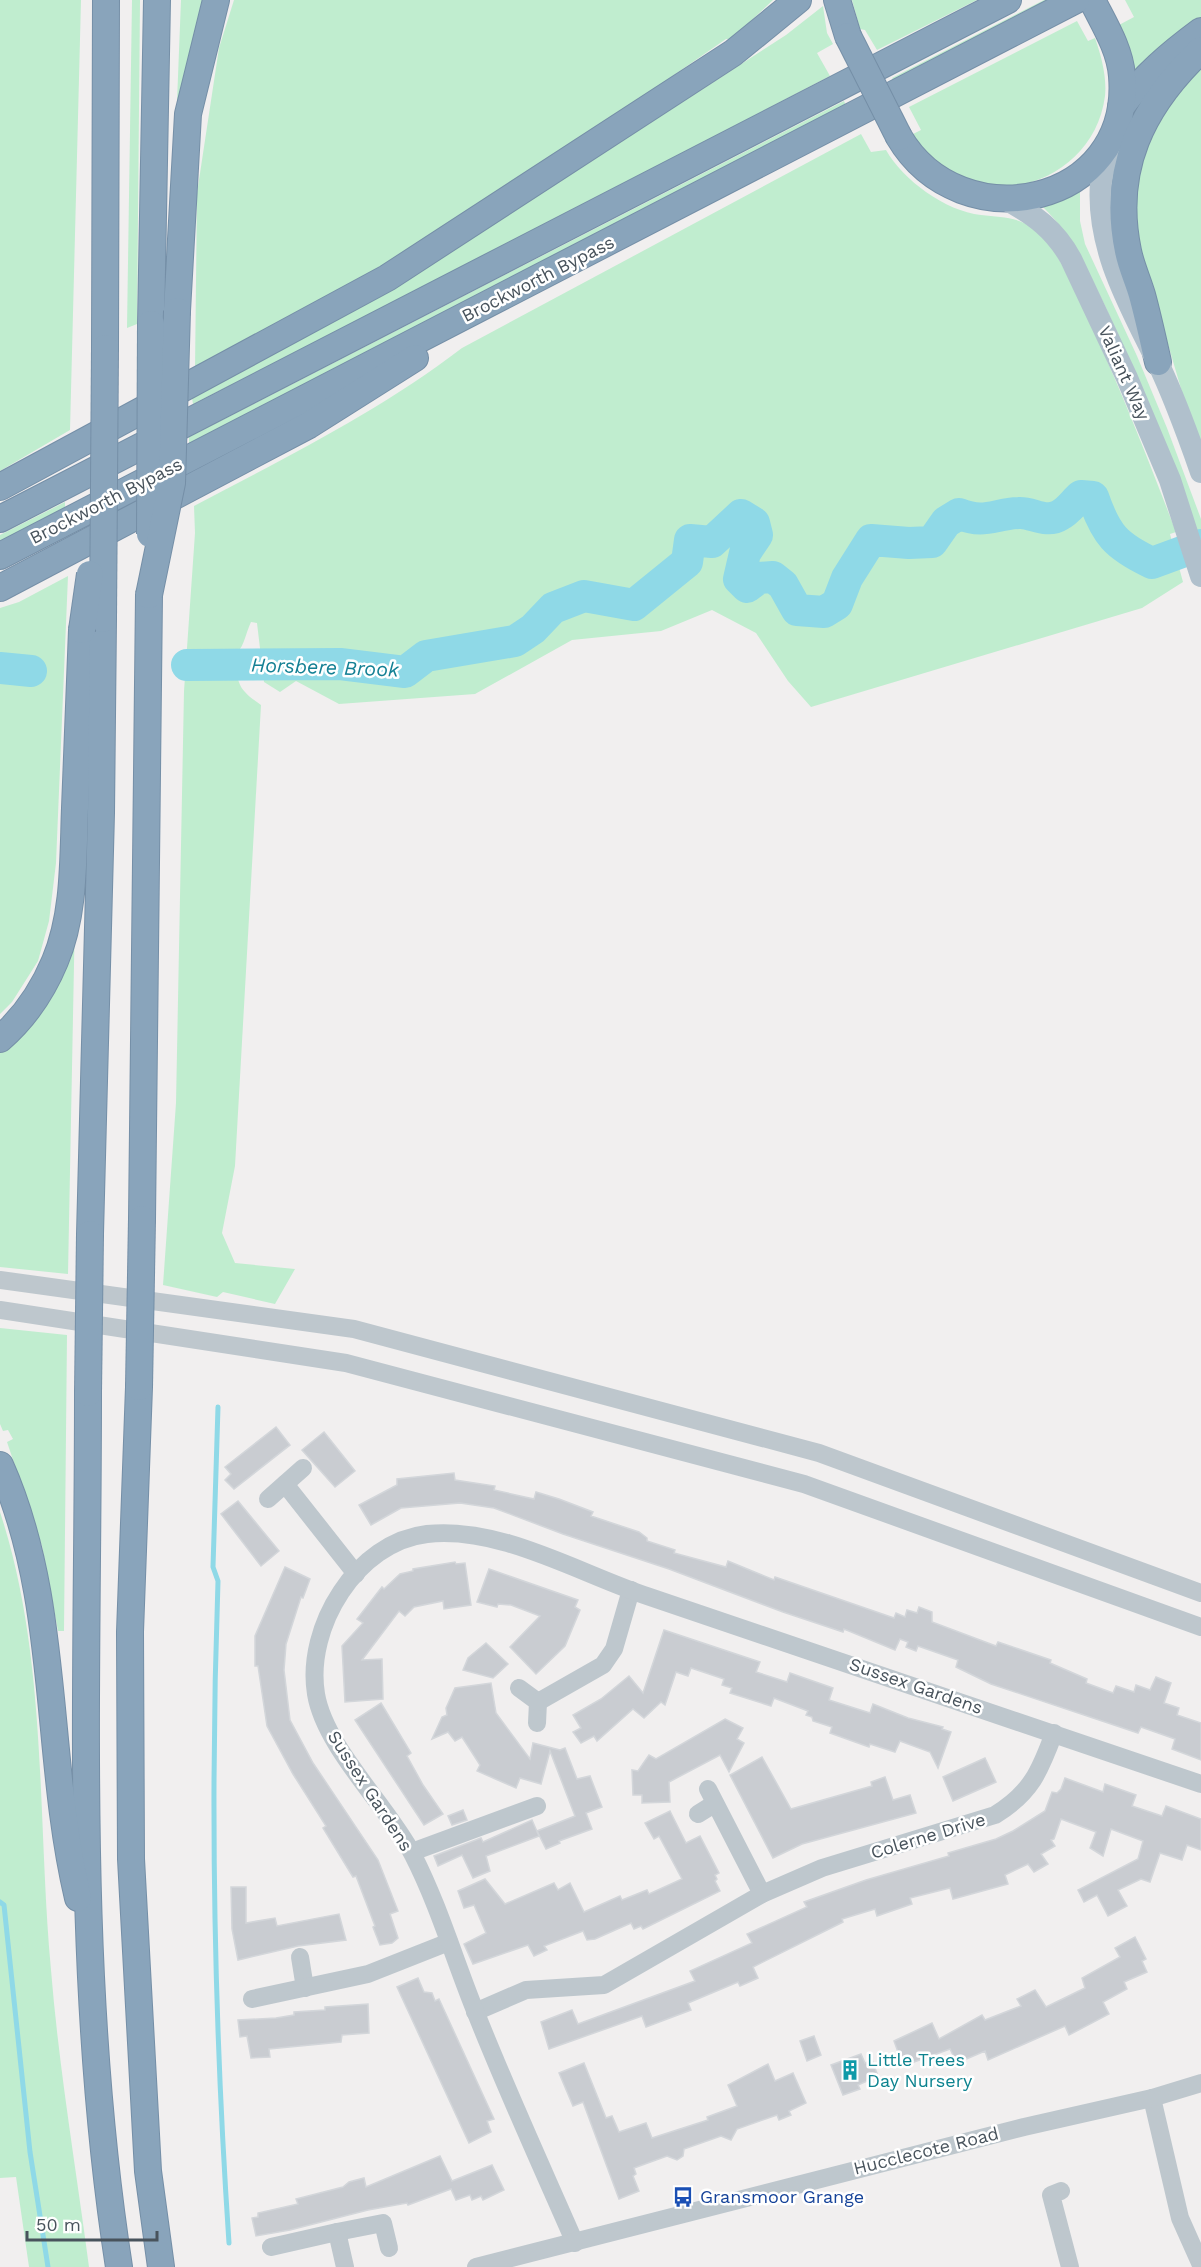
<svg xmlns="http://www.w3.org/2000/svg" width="1201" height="2267" font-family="'Work Sans',sans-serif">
<rect width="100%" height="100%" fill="#f1efef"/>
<!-- green -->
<g fill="#c0edcf">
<polygon points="0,0 81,0 70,430 0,471"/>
<polygon points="132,0 140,0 137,324 127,328"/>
<polygon points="181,0 209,0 185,103 177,102"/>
<polygon points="234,0 773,0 732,39 726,39 583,138 388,265 195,370 197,193 219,48"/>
<polygon points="852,0 977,0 877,50 865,30 860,29"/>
<polygon points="1044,0 1054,0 896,84 892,78"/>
<polygon points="1125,0 1201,0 1201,19 1133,71 1128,43 1119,25 1134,17"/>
<polygon points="823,6 827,33 833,44 817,53 830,76 410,295 193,404 192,398 392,290 786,35"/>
<path d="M1077,21L1088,41L1095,38C1101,55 1107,77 1105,96C1095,175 1002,213 938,167C927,160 919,145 911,135L921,130L909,107Z"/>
<polygon points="1201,63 1201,457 1132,221 1136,164 1153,124"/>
<polygon points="844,101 847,108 189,444 189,437"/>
<path d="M861,134L871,152L886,150C903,180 945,211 981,215C1000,217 1017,217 1033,228C1056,245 1067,276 1079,300C1116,376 1146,454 1176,532L1170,534L1183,582L1142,608L811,707L788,681L756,633L712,610L661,631L572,640L475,694L339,704L296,681L280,692L264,682L257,623L251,622C243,639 244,657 222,659V669C241,669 235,682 245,692C249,697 256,701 261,705L235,1166L222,1233L235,1263L295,1269L275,1304L223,1292L217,1297L163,1285L176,1103L184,691L195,533L194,506C285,458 380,411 462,348Z"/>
<path d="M1080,187V221L1085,244L1137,356L1167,428L1201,519V547C1170,467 1142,385 1106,308C1088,271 1073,236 1043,207Z"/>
<polygon points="65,502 65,509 0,543 0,535"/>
<polygon points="68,576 56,863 49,921 38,961 12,1002 0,1014 0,608 19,602"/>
<polygon points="75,913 68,1274 0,1267 0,1049"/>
<polygon points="0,1328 67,1335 64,1631 58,1631 42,1546 7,1442 13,1439 8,1430 3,1431 0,1424"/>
<path d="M0,1512C48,1658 37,1819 51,1970C59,2069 76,2168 89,2267H29L16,2177L0,2178Z"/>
</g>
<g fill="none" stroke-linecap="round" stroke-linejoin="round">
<!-- stream -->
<g stroke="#8fd9e7" stroke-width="5">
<path d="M218,1407L213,1567L218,1581C210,1802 214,2022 229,2243"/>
<polyline points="0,1902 4,1905 30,2152 48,2267"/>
</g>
<!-- river -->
<g stroke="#8fd9e7" stroke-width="32">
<path d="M187,665L340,664L405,672L426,656L515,641L533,629L553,608L584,596L634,605L687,562L690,540L712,542L741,515L754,523L757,535L745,553L739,579L747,587L759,578L773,577L783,585L797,610L824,612L837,604L847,578L871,540L909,543L932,542L946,522L959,514C985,524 994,514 1019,513C1032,512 1046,524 1060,515C1068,511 1074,502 1081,496L1093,497C1106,535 1116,546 1152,563L1201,545"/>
<polyline points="0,668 31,671"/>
</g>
</g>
<!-- building -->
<g fill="#c9ccd1" stroke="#d3d6da" stroke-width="1.5">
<polygon points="276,1427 290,1445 234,1489 225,1480 231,1474 225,1467"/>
<polygon points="324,1432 355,1471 335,1487 302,1450"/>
<polygon points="454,1473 455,1480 495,1486 494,1490 534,1499 536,1492 559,1499 593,1512 591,1516 639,1532 647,1538 647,1541 675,1550 674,1553 726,1567 728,1561 774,1580 775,1577 894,1618 896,1613 905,1617 907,1610 917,1613 919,1607 932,1612 932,1622 996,1646 998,1642 1051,1660 1050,1663 1087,1679 1086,1683 1113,1693 1116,1686 1134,1692 1136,1685 1150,1690 1156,1677 1171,1683 1164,1703 1179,1708 1177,1715 1201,1723 1201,1760 1172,1749 1175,1739 1141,1727 1138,1733 991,1684 956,1667 958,1660 918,1646 916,1651 906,1647 908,1642 900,1639 895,1650 844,1629 843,1632 783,1612 669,1569 563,1534 494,1508 460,1503 401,1508 371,1525 359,1505 397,1485 397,1479"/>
<polygon points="238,1501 279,1551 261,1566 221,1514"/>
<polygon points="455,1562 456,1564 465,1563 471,1605 444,1609 443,1601 414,1607 405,1616 399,1611 362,1660 382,1659 383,1699 345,1702 342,1646 363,1623 357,1619 382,1587 384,1589 400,1574 413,1571 413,1569"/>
<polygon points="285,1567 310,1579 303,1598 301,1597 286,1644 284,1670 290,1720 313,1763 378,1860 398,1911 390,1914 398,1938 392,1943 380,1945 373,1927 375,1926 356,1876 353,1877 323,1828 326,1826 293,1774 267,1726 258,1666 255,1666 255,1636"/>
<polygon points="489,1569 578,1600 575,1607 580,1610 565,1646 536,1674 510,1647 540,1616 511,1605 498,1604 497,1607 477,1602"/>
<polygon points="664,1630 760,1662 756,1672 787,1682 790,1673 833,1688 829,1700 870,1713 873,1704 908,1718 943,1727 942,1729 951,1732 938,1768 930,1752 900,1741 895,1752 870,1744 869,1747 830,1733 832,1727 813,1721 812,1717 806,1715 808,1711 774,1698 771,1706 730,1693 732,1688 722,1685 724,1679 691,1668 688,1676 676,1672 665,1705 661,1702 644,1718 633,1709 597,1741 594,1736 581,1743 573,1732 581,1728 573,1715 601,1699 629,1676 643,1693"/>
<polygon points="486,1643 508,1664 493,1678 463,1670 468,1658"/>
<polygon points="491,1683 496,1713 530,1759 533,1743 560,1750 565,1748 577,1779 590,1776 602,1807 586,1813 592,1829 559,1841 560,1843 546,1849 537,1831 575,1816 550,1751 541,1784 520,1778 516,1788 477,1771 480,1765 462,1737 455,1741 448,1732 432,1739 442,1717 447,1715 446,1708 455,1688"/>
<polygon points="381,1703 411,1753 407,1756 423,1785 443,1814 424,1825 355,1720"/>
<polygon points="725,1719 743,1728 737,1739 744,1743 729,1772 720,1755 669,1782 670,1802 642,1803 642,1795 633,1795 632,1770 638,1771 649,1755 656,1759"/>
<polygon points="762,1757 791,1809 872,1786 871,1782 885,1777 893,1800 910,1795 916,1813 802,1844 773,1858 730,1775"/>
<polygon points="985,1758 996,1782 953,1801 943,1777"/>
<polygon points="1065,1778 1103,1792 1105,1784 1136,1795 1132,1806 1162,1816 1166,1806 1201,1819 1201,1850 1187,1845 1182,1860 1160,1853 1150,1882 1141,1879 1118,1890 1127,1906 1108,1916 1097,1895 1084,1902 1078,1890 1138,1859 1143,1841 1111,1829 1103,1856 1090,1848 1096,1832 1061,1819 1054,1839 1051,1840 1055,1846 1041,1854 1048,1864 1034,1872 1028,1864 1005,1875 1008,1884 953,1899 950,1888 910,1898 912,1904 877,1916 875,1909 842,1919 843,1922 753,1967 758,1978 740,1986 738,1982 688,2003 691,2010 646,2027 642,2016 549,2049 541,2022 572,2010 578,2024 695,1981 690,1971 752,1943 747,1934 807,1907 804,1902 866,1880 949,1856 948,1853 996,1839 1013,1831 1045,1811 1052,1792 1057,1793 1061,1789"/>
<polygon points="463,1810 467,1820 452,1825 448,1816"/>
<polygon points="670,1811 686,1843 700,1836 719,1873 715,1875 717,1879 715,1881 720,1891 643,1929 641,1926 634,1929 631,1923 595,1939 587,1940 583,1931 544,1946 547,1950 534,1956 528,1945 473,1964 464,1944 486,1933 474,1905 464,1908 458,1891 485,1879 505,1904 554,1883 558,1890 570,1883 584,1912 620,1896 622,1900 647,1890 649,1894 682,1879 659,1836 654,1839 645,1823"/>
<polygon points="532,1820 539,1836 486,1856 490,1871 473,1878 462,1855 438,1866 434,1856 481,1838 483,1842"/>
<polygon points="231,1887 246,1887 246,1923 275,1918 277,1926 339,1914 346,1940 298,1946 238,1960 232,1929"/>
<polygon points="1135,1937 1146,1959 1142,1961 1147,1972 1124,1982 1127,1989 1103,2002 1109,2014 1069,2035 1065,2026 988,2060 985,2051 957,2063 950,2049 903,2066 894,2041 932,2023 939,2039 982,2015 985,2020 1021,2006 1017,1999 1035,1990 1046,2007 1085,1988 1082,1978 1120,1957 1115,1948"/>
<polygon points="418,1978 424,1992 432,1993 435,2001 439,1999 494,2119 487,2121 491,2132 469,2143 397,1987"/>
<polygon points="368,2004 369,2033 342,2035 341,2042 269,2049 270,2057 251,2058 247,2036 240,2037 238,2020 276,2018 294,2015 294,2012 325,2010 325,2007"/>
<polygon points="814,2036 821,2055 807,2061 800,2041"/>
<polygon points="861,2054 865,2063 872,2060 878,2076 858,2085 860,2089 843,2095 831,2065"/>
<polygon points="584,2063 606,2118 612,2116 619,2132 646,2123 652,2138 708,2120 707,2117 737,2106 728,2085 768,2064 775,2081 793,2073 806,2103 789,2111 791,2115 779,2120 777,2115 737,2129 731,2140 721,2136 684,2149 683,2156 677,2160 667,2156 634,2168 636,2174 633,2176 639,2191 619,2199 583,2102 573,2106 559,2073"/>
<polygon points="440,2156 452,2181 492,2165 504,2190 483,2200 481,2196 472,2200 470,2195 456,2200 451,2189 408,2205 407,2203 368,2210 290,2230 256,2236 252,2218 258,2217 258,2213 298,2204 296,2199 343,2187 349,2182 364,2178 366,2187"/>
</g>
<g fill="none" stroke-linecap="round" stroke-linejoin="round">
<!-- highway casing -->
<g stroke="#758fa7" stroke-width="28">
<g id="highway">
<polyline points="837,0 848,36"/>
<path d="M1121,107C1144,76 1170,54 1201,31"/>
<path d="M899,137C961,242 1133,206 1122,76C1120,49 1104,24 1092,0"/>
<polyline points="177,311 188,114 216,0"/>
<polyline points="151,324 157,0"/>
<polyline points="105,348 106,0"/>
<path d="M1158,362C1153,340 1148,317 1142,295C1138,281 1131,266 1128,251C1111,169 1142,106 1201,50"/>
<polyline points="0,487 387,278 733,53 798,0"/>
<polyline points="0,519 1008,0"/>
<polyline points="0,556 1076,0"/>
<polyline points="0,588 309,425 415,358"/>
<path d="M0,1039C24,1018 43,990 55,961C75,914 73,858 75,808C77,749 80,689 82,630"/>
<polyline points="142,1219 149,595"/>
<polyline points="90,1234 101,813 103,619"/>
<polyline points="139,1387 130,1632 131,1859 148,2171 161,2267"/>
<path d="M88,1393C88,1684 74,1978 119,2267"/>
<path d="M0,1465C61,1602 44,1755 78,1898"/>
</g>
</g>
<!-- minor -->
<g stroke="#bec7cd" stroke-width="18">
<polyline points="0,1280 354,1329 819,1453 1201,1593"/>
<polyline points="0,1310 346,1363 804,1484 1201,1627"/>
<polyline points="285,1484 356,1574"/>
<polyline points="268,1499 303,1468"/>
<polyline points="519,1688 538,1702 537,1723"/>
<polyline points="538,1702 603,1665 614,1649 631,1590"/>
<polyline points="708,1789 762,1894"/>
<polyline points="698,1814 714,1804"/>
<polyline points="412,1852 537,1806"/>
<polyline points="300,1957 305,1988"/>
<polyline points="252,1999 368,1974 449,1942"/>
<path d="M475,2012L526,1990L604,1985L762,1894L822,1868L995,1815C1031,1793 1040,1771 1054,1733"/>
<polyline points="1152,2098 1180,2218 1201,2265"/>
<polyline points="1061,2191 1051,2195 1070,2267"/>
<polyline points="337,2232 383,2223 389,2248"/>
<path d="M575,2243C541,2165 505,2087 474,2008C454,1958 438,1904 413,1855C387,1805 325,1748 316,1694C305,1627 357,1542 427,1534C501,1526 578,1573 647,1596C832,1658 1017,1720 1201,1784"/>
<polyline points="271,2247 337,2232 345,2267"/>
<polyline points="476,2267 1024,2127 1152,2098 1201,2083"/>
</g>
<!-- major -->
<g stroke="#b0c0cc" stroke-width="22">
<path d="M1111,143C1107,156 1103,170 1101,183C1096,248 1130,306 1157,361C1174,396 1188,435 1201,472"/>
<path d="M1005,199C1035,215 1055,230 1071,259L1127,378L1170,480L1201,576"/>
</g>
<!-- highway -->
<use href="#highway" stroke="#89a4bb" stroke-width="26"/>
<!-- highway-bridge casing -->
<g stroke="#758fa7" stroke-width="28" stroke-linecap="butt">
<g id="highway-bridge">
<polyline points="848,36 899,137"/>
<polyline points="150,534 151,324"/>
<polyline points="149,595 172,483 177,311"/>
<polyline points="103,619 105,348"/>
<polyline points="82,630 90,574"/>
<polyline points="139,1387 142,1219"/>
<polyline points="88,1393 90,1234"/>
</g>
</g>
<!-- highway-bridge -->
<use href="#highway-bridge" stroke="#89a4bb" stroke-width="26"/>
</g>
<!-- icons -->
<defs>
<g id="building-bare" transform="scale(1.62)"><path d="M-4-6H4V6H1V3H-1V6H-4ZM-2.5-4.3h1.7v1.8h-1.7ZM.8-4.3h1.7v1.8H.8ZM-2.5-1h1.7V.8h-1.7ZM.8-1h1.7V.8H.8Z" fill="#0f9aa8" stroke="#fff" stroke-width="2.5" paint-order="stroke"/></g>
<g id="bus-bare" transform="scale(1.62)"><path d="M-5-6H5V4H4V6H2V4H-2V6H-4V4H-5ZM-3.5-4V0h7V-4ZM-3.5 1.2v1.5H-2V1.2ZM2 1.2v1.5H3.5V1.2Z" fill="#1a4fb4" stroke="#fff" stroke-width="2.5" paint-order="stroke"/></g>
</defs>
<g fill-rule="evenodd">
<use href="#building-bare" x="850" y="2070"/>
<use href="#bus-bare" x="683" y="2197"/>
</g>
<g text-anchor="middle" stroke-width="5" stroke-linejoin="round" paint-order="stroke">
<!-- street labels -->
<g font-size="18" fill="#48535c" stroke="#fff">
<text transform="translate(538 279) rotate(-27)" y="6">Brockworth Bypass</text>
<text transform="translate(1124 373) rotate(66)" y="6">Valiant Way</text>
<text transform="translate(106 501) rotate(-27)" y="6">Brockworth Bypass</text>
<text transform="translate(916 1686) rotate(19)" y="6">Sussex Gardens</text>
<text transform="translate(370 1791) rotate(57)" y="6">Sussex Gardens</text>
<text transform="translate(928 1836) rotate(-17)" y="6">Colerne Drive</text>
<text transform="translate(926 2151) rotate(-14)" y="6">Hucclecote Road</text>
</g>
<!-- culture labels -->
<g font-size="18" fill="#0d838f" stroke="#fff" text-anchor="start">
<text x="867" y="2066">Little Trees<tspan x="867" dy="21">Day Nursery</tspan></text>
</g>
<!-- transit labels -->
<g font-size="18" fill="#164399" stroke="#fff" text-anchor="start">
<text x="700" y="2203">Gransmoor Grange</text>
</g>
<!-- water labels -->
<g font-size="20" font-style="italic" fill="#148094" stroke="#fff">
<text transform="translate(325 667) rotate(2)" y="7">Horsbere Brook</text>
</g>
</g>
<!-- scale -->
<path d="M27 2231v9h130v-9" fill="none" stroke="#48535c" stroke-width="3"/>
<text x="36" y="2231" font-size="18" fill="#48535c" stroke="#ffffff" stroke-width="4.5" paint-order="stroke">50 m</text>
</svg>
